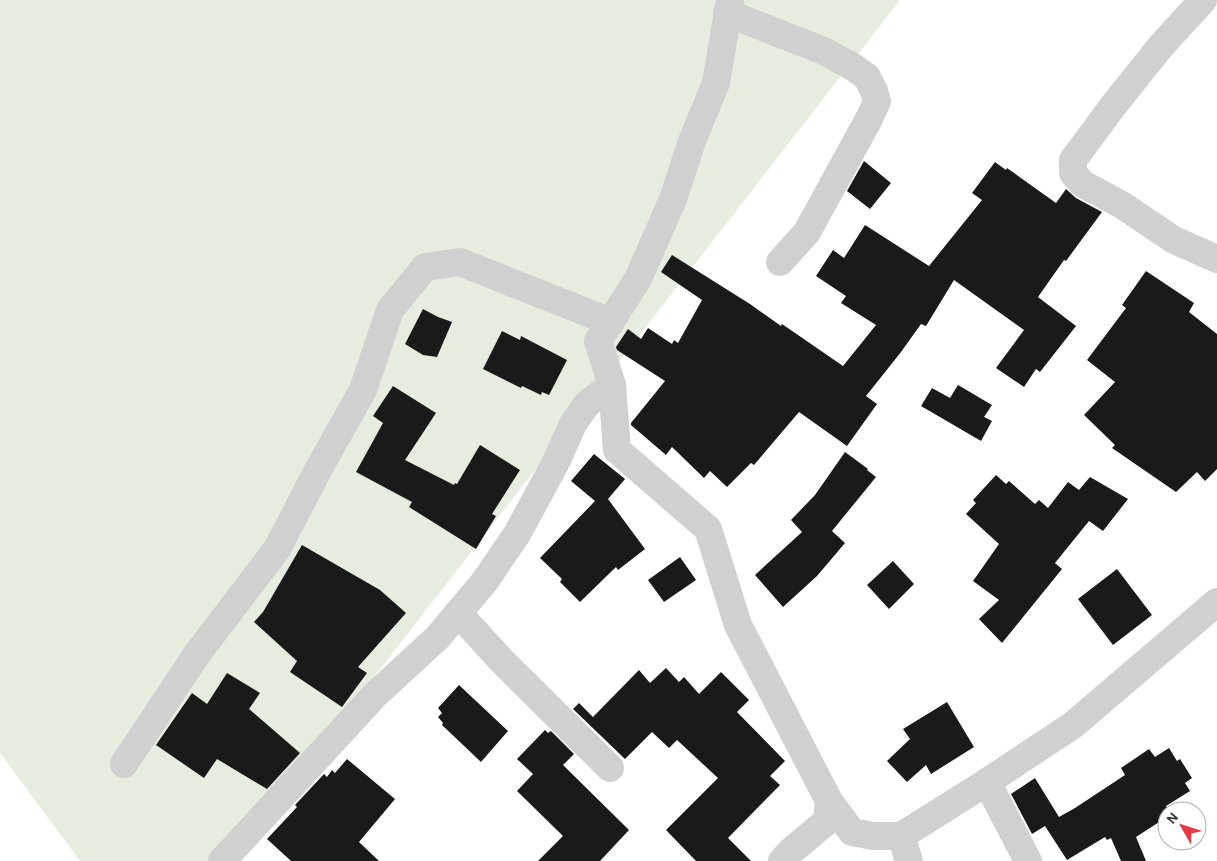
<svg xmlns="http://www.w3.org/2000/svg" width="1217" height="861" font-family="'Alegreya Sans',sans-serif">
<rect width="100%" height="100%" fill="#fff"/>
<!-- green -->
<polygon fill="#e6ecdf" points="0,0 900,0 231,861 80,861 0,753"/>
<!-- building -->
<g fill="#1a1a1a">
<polygon points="864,161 891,183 870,209 847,191"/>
<polygon points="995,162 1006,170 1007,168 1056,203 1066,189 1076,198 1102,212 1066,261 1064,260 1038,297 1076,326 1040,372 1036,369 1024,387 996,368 1024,330 954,280 926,326 921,324 901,352 866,396 877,404 847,446 799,412 754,465 751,463 727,487 710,471 704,478 672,447 666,455 631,425 631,423 665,381 617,350 616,347 628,329 641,339 648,328 672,344 674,340 678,343 702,300 661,272 672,255 750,304 781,326 782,324 843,366 876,325 841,303 846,296 816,276 833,250 844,258 865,225 929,266 982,200 972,193"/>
<polygon points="1146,271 1194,303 1189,312 1217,334 1217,469 1205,481 1197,472 1176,492 1112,448 1115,445 1084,415 1115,382 1087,360 1126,308 1122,305"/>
<polygon points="423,309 438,317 452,322 437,357 423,355 405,344"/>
<polygon points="502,331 520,340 521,336 567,360 549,395 542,392 541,395 522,386 521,388 483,369"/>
<polygon points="958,385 992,405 984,417 992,421 981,441 921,406 932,388 950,398"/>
<polygon points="393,386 436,413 405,460 454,485 455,483 457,484 480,445 520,470 492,514 496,516 476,549 409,507 412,502 356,472 383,423 373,416"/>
<polygon points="845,452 868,469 867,470 876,477 832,531 845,543 817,576 783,607 755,575 802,532 791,520 815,495"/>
<polygon points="594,454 625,479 608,499 645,549 618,570 616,567 580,602 560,582 562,579 540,558 595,501 571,481"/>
<polygon points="996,475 1006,484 1009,481 1035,504 1039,500 1048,508 1068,482 1079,490 1090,477 1128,499 1103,531 1089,521 1055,563 1062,569 1002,643 979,619 999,600 973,581 999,544 966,514 976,503 973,500"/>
<polygon points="302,545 380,590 406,613 358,667 367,673 342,707 290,672 297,661 254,622 263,612"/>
<polygon points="680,557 696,580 664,602 648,580"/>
<polygon points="893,561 914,584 889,609 867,585"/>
<polygon points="1117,569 1152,615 1113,645 1078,599"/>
<polygon points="666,668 679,682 684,677 699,694 721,672 749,700 737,712 785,761 770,776 780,785 728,838 751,861 696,861 666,830 718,778 677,740 669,748 652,732 625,759 573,709 579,703 593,717 639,670 650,683"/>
<polygon points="227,673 260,693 249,709 300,753 267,789 217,759 204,778 156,745 192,693 207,704"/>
<polygon points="459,685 508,731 481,762 442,725 443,723 438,717 442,713 438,708"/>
<polygon points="947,702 974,747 931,774 926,765 907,782 887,761 910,739 903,729"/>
<polygon points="545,730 548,733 551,731 574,754 563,765 629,830 600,861 538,861 563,836 517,791 533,774 517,759"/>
<polygon points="1169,748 1177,761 1180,759 1192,778 1185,783 1190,791 1166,806 1170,811 1167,811 1167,817 1136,837 1146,861 1121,861 1111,838 1107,840 1105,837 1067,860 1045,826 1032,834 1011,794 1035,778 1059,817 1075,808 1125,775 1121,768 1149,749 1155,757"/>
<polygon points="347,759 395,799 359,842 379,861 291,861 267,839 297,807 295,805 324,774 327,777 332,770 335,773"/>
</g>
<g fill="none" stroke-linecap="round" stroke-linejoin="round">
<!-- street -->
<g stroke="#d0d0d0" stroke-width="28">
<polyline points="730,0 716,83 692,141 673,199 638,279 598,341 612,385 617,450 708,529 738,625 829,801 852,832 873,836 901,836 987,782 1073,725 1217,602"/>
<polyline points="1203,0 1161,46 1113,106 1073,160 1073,173 1083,184 1122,205 1174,240 1217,259"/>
<polyline points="727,13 824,51 853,67 867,77 874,91 877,101 870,117 807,232 780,262"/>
<polyline points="458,613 502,661 610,768"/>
<polyline points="124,764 197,654 277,549 318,470 363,390 390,310 425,267 460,262 611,322"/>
<polyline points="987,782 1028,861"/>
<polyline points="901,836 909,861"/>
<polyline points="222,861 375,695 437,638 485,581 517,534 556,462 573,424 587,404 612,385"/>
<polyline points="782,861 790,852 827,821 829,801"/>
</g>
</g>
<!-- north arrow -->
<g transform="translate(1182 826) rotate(309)"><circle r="24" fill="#ffffff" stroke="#adadad"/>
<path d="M0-4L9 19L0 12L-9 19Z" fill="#e63946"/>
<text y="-8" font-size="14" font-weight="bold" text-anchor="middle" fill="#333333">N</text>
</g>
</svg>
